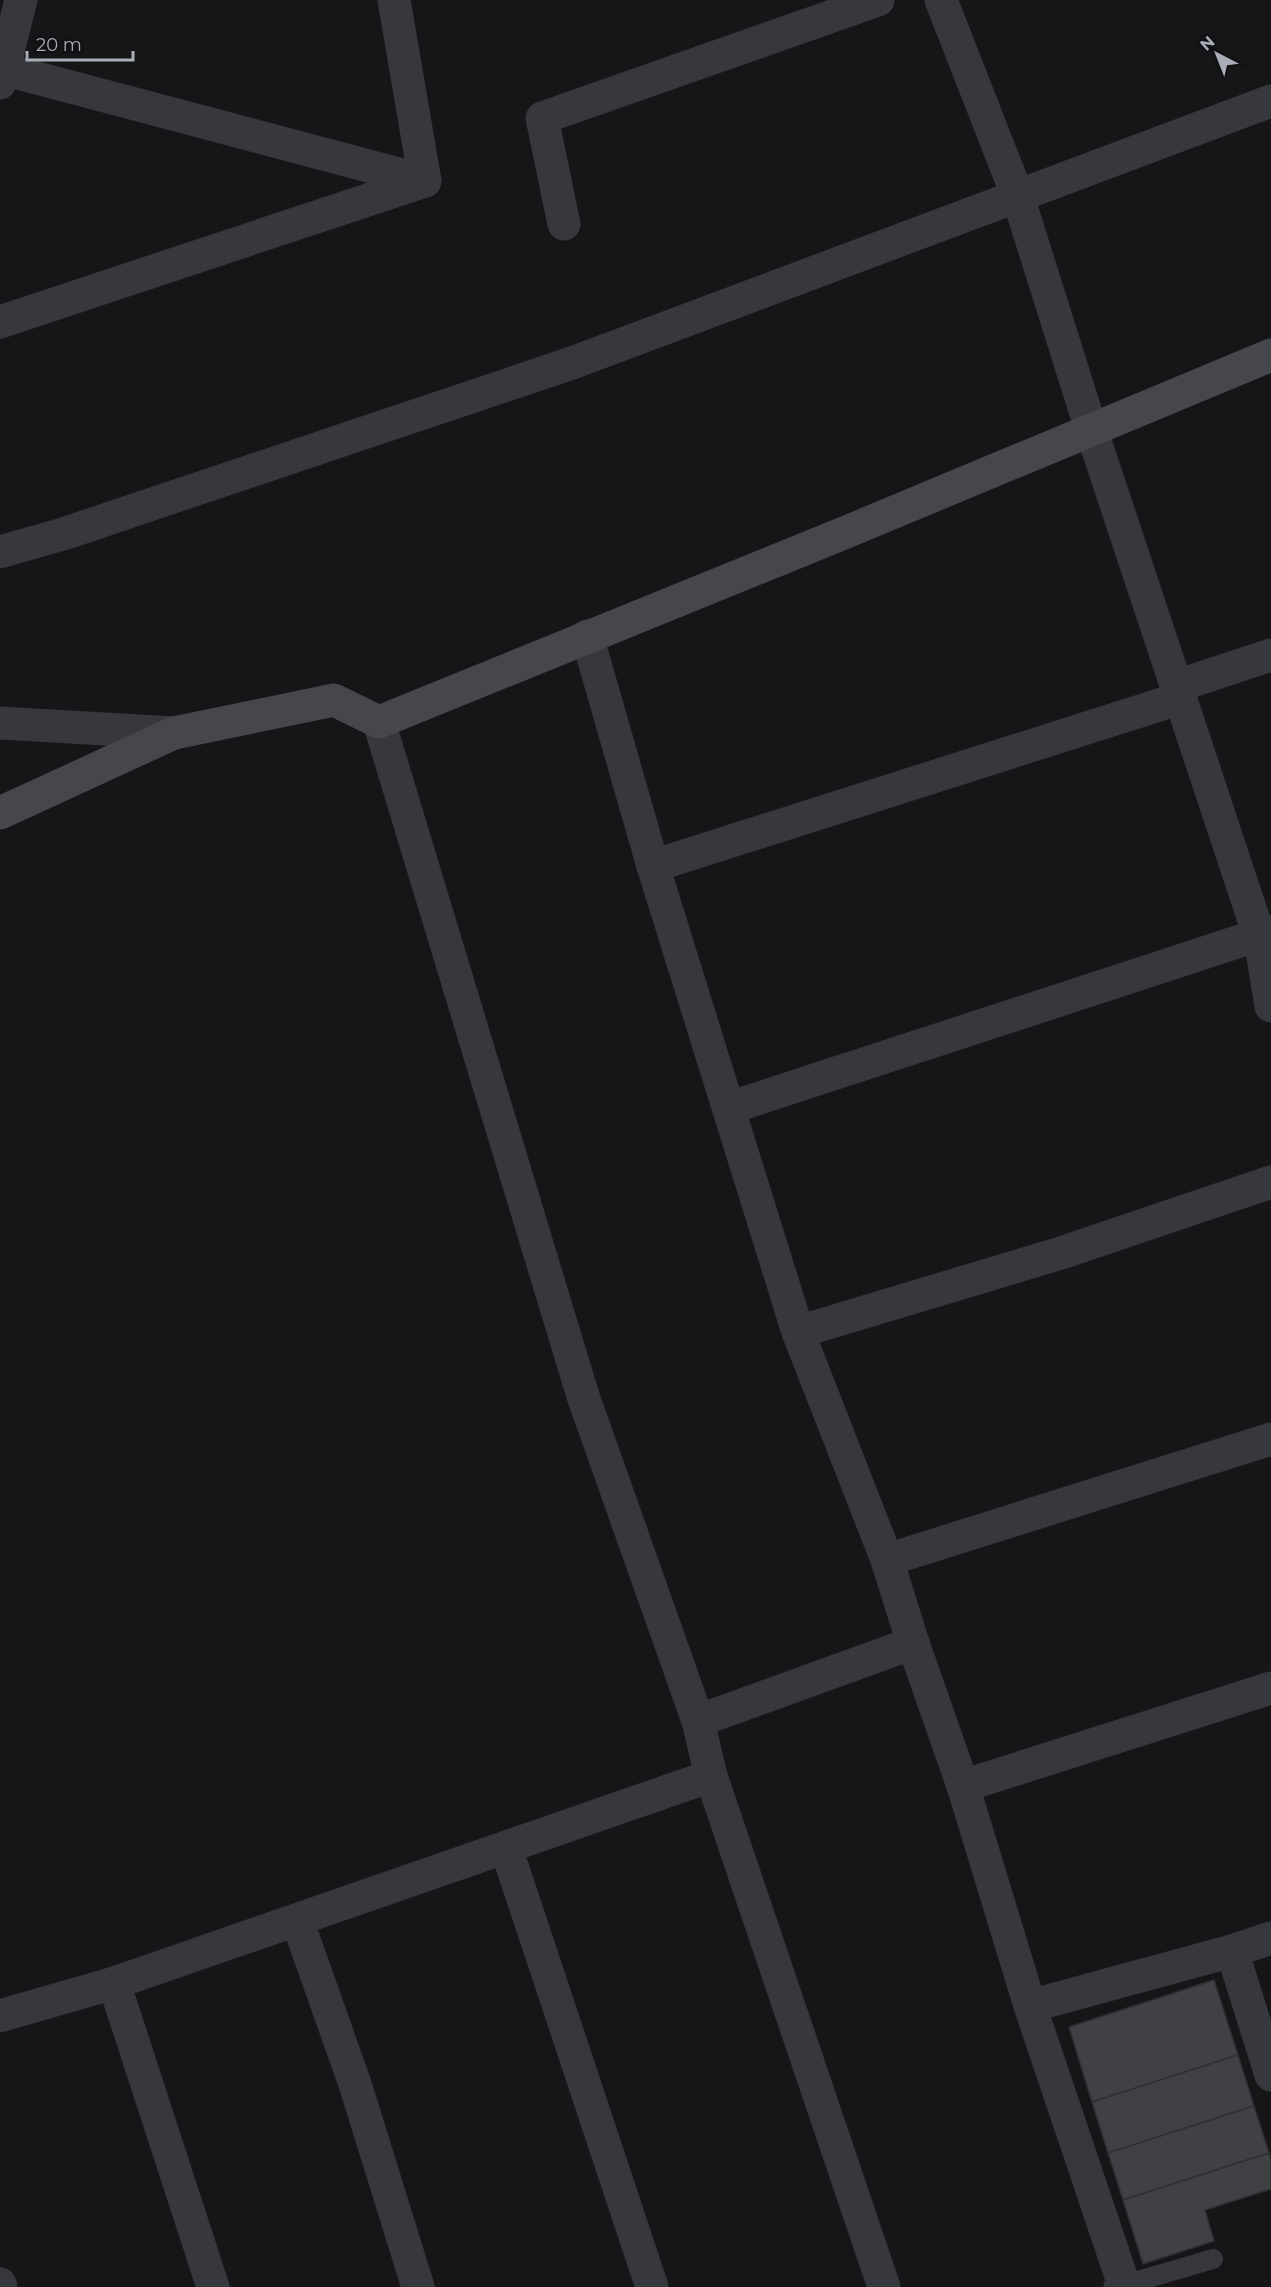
<svg xmlns="http://www.w3.org/2000/svg" width="1271" height="2287" font-family="Montserrat,sans-serif">
<rect width="100%" height="100%" fill="#161618"/>
<!-- building -->
<g fill="#404145" stroke="#303034" stroke-width="1.5">
<polygon points="1214,1980 1238,2055 1092,2102 1069,2027"/>
<polygon points="1238,2055 1254,2106 1108,2153 1092,2102"/>
<polygon points="1254,2106 1269,2153 1123,2200 1108,2153"/>
<polygon points="1269,2153 1271,2160 1271,2189 1205,2210 1214,2241 1143,2264 1123,2200"/>
</g>
<g fill="none" stroke-linecap="round" stroke-linejoin="round">
<!-- lane -->
<polyline stroke="#37383d" stroke-width="20" points="1124,2285 1213,2259"/>
<!-- street -->
<g stroke="#37383d" stroke-width="33">
<polyline points="941,0 1018,197 1091,429 1259,935 1271,966"/>
<polyline points="3,69 425,181"/>
<polyline points="0,83 21,0"/>
<polyline points="564,224 542,118 878,0"/>
<polyline points="0,322 425,181 394,0"/>
<polyline points="0,552 63,534 572,363 1271,101"/>
<polyline points="587,636 653,866 798,1332 887,1560 913,1643 963,1786 1030,2006 1124,2285 1120,2287"/>
<polyline points="1177,686 1271,655"/>
<polyline points="379,722 583,1396 698,1721 711,1776 884,2287"/>
<polyline points="0,723 174,733"/>
<polyline points="653,866 1181,698"/>
<polyline points="1261,945 1271,1006"/>
<polyline points="729,1108 1271,931"/>
<polyline points="798,1332 1061,1253 1271,1182"/>
<polyline points="887,1560 1271,1439"/>
<polyline points="698,1721 913,1643"/>
<polyline points="963,1786 1271,1688"/>
<polyline points="506,1848 652,2287"/>
<polyline points="297,1920 355,2084 418,2287"/>
<polyline points="1232,1951 1271,2075"/>
<polyline points="114,1983 213,2287"/>
<polyline points="1030,2006 1232,1951 1271,1938"/>
<polyline points="0,2016 114,1983 711,1776"/>
<polyline points="0,2284 1,2287"/>
</g>
<!-- secondary -->
<polyline stroke="#45474d" stroke-width="33" points="0,813 174,733 334,700 379,722 844,533 1271,355"/>
</g>
<!-- north arrow -->
<g transform="translate(1217 54) rotate(318)" stroke="#111113" stroke-width="4.5" paint-order="stroke">
<path d="M0-4.5L10 22L0 15L-10 22Z" fill="#a8adb8"/>
<text y="-9" font-size="16" font-weight="bold" text-anchor="middle" fill="#a8adb8">N</text>
</g>
<!-- scale -->
<path d="M27 51v9h106v-9" fill="none" stroke="#a8adb8" stroke-width="3"/>
<text x="36" y="51" font-size="18" fill="#a8adb8" stroke="#111113" stroke-width="4.5" paint-order="stroke">20 m</text>
</svg>
